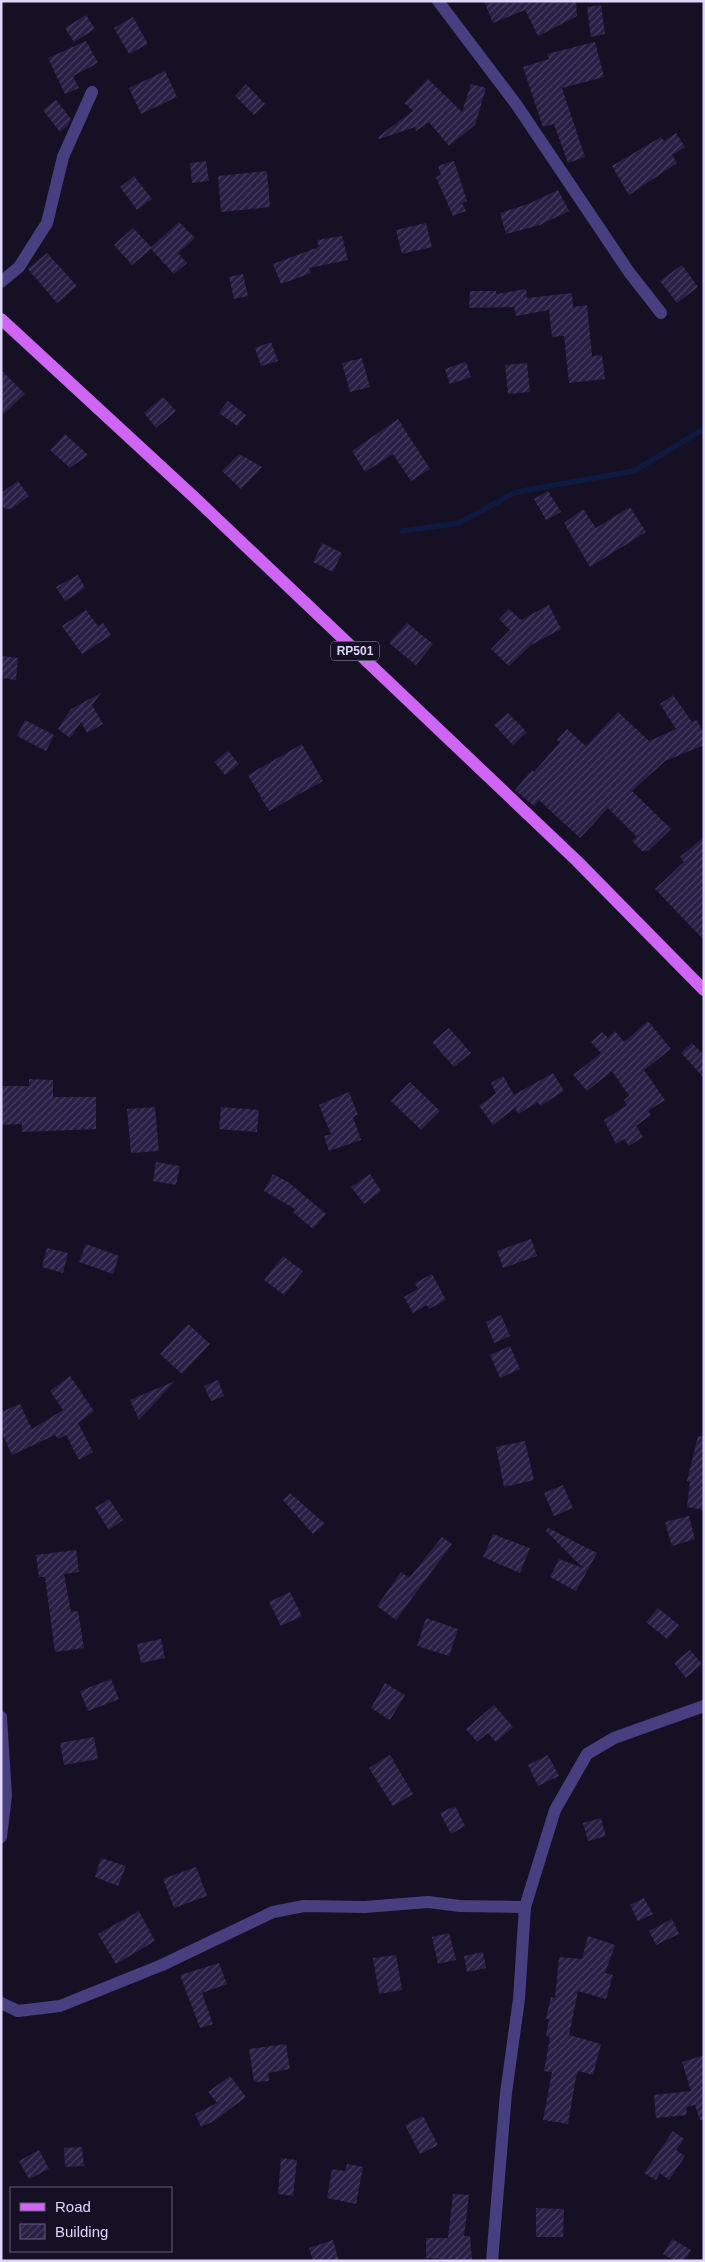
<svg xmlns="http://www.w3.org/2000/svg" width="705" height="2262" font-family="Arial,sans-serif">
<defs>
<pattern id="building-hatch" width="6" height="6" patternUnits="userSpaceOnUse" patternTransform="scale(1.25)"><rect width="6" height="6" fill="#291e44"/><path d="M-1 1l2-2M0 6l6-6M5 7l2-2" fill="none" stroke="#483e60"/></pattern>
</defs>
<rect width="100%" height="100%" fill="#161024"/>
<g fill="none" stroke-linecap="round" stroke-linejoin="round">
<!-- stream -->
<polyline stroke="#0e1a40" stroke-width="5.5" points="402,531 459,523 516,492 634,471 704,429"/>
</g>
<!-- building -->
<g fill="url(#building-hatch)">
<polygon points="484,1 576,1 577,16 538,36 525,10 493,23"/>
<polygon points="601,5 605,34 591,37 587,7"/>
<polygon points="86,15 95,29 74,42 65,28"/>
<polygon points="133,17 148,44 129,54 114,28"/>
<polygon points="86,41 98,63 73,76 79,88 65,94 48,58"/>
<polygon points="595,42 604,77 562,88 585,157 568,163 554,124 543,127 523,67 549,59 547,54"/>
<polygon points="165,71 177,97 141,114 129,88"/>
<polygon points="428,79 462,112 471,84 486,88 475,125 449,146 429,122 416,131 415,127 379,139 378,137 413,111 404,103"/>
<polygon points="246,84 265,104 254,115 235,96"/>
<polygon points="56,100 71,119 68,125 60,132 43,110"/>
<polygon points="676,133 685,147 672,155 677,163 629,195 612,166 661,137 664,141"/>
<polygon points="206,161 209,181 192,183 190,163"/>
<polygon points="454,161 467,201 462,203 466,211 453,216 436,177 441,175 438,166"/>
<polygon points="267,171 270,207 221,212 218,176"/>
<polygon points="134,176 152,199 137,210 120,187"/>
<polygon points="558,190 569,211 540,225 506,234 500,213 528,204"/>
<polygon points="179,222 195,238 178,253 187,263 174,274 151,249 132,265 114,245 133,228 151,247"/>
<polygon points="426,223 432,247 402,254 396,230"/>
<polygon points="342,236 348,260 309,268 311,273 281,284 273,264 319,247 317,240"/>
<polygon points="47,253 77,286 57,303 28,269"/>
<polygon points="682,265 698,287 677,303 660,281"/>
<polygon points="243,274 248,296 234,299 229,277"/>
<polygon points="526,289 527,298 572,293 573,307 587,305 592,356 602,355 605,379 569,383 564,336 552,337 549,310 516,316 514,307 469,308 470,291 496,291 496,294"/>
<polygon points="271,342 278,361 261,366 255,348"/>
<polygon points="362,358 370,387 350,392 342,363"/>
<polygon points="466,362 471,377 450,384 445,369"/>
<polygon points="527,363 530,392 508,394 505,365"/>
<polygon points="1,370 25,394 1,416"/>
<polygon points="163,397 176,411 156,428 144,413"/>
<polygon points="228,401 246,415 237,426 219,413"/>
<polygon points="398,419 430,469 411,481 393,454 365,472 352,451"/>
<polygon points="65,434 88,455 70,468 50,450"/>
<polygon points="239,454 262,467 241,489 222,471"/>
<polygon points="18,481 29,496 11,509 5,509 1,504 1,493"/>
<polygon points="548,491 561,512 546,520 534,499"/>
<polygon points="630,507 646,532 590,567 564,523 583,509 596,528"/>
<polygon points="322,543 342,553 333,572 313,562"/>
<polygon points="78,575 85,588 65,601 56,587"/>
<polygon points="549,605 561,629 531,645 509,666 491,649 510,630 499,619 509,609 521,620"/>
<polygon points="86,610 98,626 103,623 111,635 82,654 62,626"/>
<polygon points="407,623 433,644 416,665 389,643"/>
<polygon points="1,656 18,658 16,680 1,678"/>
<polygon points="101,693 92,705 103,724 87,733 81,722 70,738 58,729 71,709"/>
<polygon points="673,695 692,722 697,720 704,735 704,745 665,761 632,791 671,829 648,851 642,851 632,841 637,837 608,808 580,838 539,800 534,806 515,790 532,770 534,772 560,742 557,740 567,729 586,746 618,712 649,741 676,729 660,704"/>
<polygon points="508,713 527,732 513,745 494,725"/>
<polygon points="25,720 54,735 46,751 17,736"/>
<polygon points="302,744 323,781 269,811 248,775"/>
<polygon points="228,751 239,764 225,775 214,762"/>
<polygon points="704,837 704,940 655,889 684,862 680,857"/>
<polygon points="648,1021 671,1049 644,1070 665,1100 648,1111 651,1115 636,1126 643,1137 629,1146 624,1139 616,1144 604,1120 627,1105 624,1100 629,1096 612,1071 587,1091 573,1075 601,1053 591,1042 602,1032 608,1038 615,1031 624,1042"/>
<polygon points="449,1028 471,1053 454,1067 432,1042"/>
<polygon points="692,1043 704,1055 704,1078 681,1053"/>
<polygon points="553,1073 564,1091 540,1106 538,1102 518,1114 515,1108 493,1125 479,1106 496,1093 491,1083 503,1076 514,1095"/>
<polygon points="29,1079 53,1080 53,1097 96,1097 96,1129 22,1132 22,1124 1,1125 1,1086 29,1086"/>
<polygon points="410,1082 440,1111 421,1130 391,1101"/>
<polygon points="349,1092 358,1115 353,1117 361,1140 329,1151 324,1136 331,1134 319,1105"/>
<polygon points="155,1107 159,1151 131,1153 127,1109"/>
<polygon points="221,1107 259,1110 257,1132 219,1129"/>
<polygon points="156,1162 180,1166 176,1185 153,1181"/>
<polygon points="273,1174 288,1182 326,1214 313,1229 293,1212 295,1209 264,1191"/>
<polygon points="370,1174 381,1191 364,1204 351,1187"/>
<polygon points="531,1239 537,1256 503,1268 497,1251"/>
<polygon points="86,1244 119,1256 113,1274 79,1262"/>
<polygon points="47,1248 68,1253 63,1273 42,1267"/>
<polygon points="283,1256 303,1271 284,1295 264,1280"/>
<polygon points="432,1274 446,1300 429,1309 427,1305 413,1313 404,1297 418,1289 415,1283"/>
<polygon points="501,1315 510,1336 494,1343 486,1322"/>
<polygon points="188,1324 210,1344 182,1374 160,1354"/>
<polygon points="510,1346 520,1369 500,1378 490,1355"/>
<polygon points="70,1376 94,1411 78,1423 93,1452 79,1460 66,1435 58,1439 55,1435 12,1455 1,1431 1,1412 20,1404 32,1429 63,1410 50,1391"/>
<polygon points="218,1380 224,1396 211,1401 204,1386"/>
<polygon points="175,1381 139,1420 130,1400"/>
<polygon points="698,1436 704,1437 704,1510 687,1507 690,1482 687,1481"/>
<polygon points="525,1441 534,1480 504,1487 496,1447"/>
<polygon points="563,1485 573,1508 554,1516 544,1493"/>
<polygon points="290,1493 325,1524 313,1534 283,1500"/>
<polygon points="109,1499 123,1520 109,1530 95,1508"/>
<polygon points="689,1516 695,1539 672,1546 665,1522"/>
<polygon points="548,1528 597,1553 576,1591 550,1577 559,1559 583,1568 546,1531"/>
<polygon points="493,1534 530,1548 520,1573 483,1557"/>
<polygon points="442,1537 452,1544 396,1620 377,1606 401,1572 409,1578"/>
<polygon points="76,1550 79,1572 64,1574 71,1612 78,1611 84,1648 55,1652 45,1577 39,1577 36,1555"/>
<polygon points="290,1592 302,1616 281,1626 269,1602"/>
<polygon points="658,1608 679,1625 667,1639 646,1622"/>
<polygon points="426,1618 458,1629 449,1656 417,1646"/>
<polygon points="161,1639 165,1658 141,1663 137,1644"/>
<polygon points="690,1650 702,1664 686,1678 674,1663"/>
<polygon points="111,1679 119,1699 88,1711 80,1691"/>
<polygon points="385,1683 405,1695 390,1720 371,1708"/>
<polygon points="494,1705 513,1727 496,1742 488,1733 477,1742 466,1729"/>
<polygon points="94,1737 98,1759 64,1765 60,1743"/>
<polygon points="390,1755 413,1794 393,1806 369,1768"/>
<polygon points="548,1755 559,1776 538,1786 528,1765"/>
<polygon points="455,1806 465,1826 451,1834 440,1813"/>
<polygon points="601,1818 606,1836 588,1841 583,1823"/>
<polygon points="101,1858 126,1866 118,1886 95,1877"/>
<polygon points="196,1867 207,1896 174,1908 163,1879"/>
<polygon points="644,1898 653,1914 638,1921 630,1905"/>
<polygon points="139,1911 155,1941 116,1964 98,1934"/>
<polygon points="672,1919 679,1934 656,1945 649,1931"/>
<polygon points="449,1933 456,1960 438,1964 432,1937"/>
<polygon points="588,1936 615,1945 605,1973 613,1975 606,1999 578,1991 569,2035 601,2044 593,2075 579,2071 576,2077 568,2124 543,2120 552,2072 544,2071 550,2037 546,2036 549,2019 546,2019 551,1997 555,1998 559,1957 582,1959"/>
<polygon points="483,1952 486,1968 467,1972 464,1956"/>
<polygon points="396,1955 402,1990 379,1994 373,1958"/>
<polygon points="219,1963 227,1984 202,1993 213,2024 200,2028 180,1975"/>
<polygon points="286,2044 290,2069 268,2073 269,2081 254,2082 249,2049"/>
<polygon points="704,2055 704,2120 700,2120 695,2105 686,2107 687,2115 656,2118 654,2095 691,2091 682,2062"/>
<polygon points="230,2076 246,2097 214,2121 201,2127 195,2114 217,2103 208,2092"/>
<polygon points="423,2116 438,2145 420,2154 405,2125"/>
<polygon points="673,2131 684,2139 676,2150 685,2156 669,2180 660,2173 656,2180 644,2173"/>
<polygon points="82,2147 84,2166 65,2167 64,2148"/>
<polygon points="39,2150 49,2169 29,2179 19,2161"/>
<polygon points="281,2158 297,2160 293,2196 278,2194"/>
<polygon points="347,2164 363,2167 356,2204 327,2198 332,2169 345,2171"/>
<polygon points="453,2194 469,2195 464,2236 470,2236 472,2261 426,2258 426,2238 448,2238"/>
<polygon points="536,2208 564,2209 563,2237 536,2237"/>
<polygon points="672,2239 691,2250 684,2261 675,2261 663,2254"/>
<polygon points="333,2240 339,2261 313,2261 309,2248"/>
</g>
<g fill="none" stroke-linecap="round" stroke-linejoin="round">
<!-- minor -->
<g stroke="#483f80" stroke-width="12">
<polyline points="438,1 516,104 629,272 661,313"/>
<polyline points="1,282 19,267 47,223 63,157 92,92"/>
<polyline points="1,1717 6,1796 1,1837"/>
<polyline points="1,2003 18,2011 60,2006 162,1965 273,1912 304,1906 365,1907 428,1902 460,1906 525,1907"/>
<polyline points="492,2261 506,2093 519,1999 525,1907 555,1810 587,1754 614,1738 704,1706"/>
</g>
<!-- major -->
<polyline stroke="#ce65f4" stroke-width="12" points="1,319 195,498 577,861 704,990"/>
</g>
<g text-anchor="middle" stroke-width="4" stroke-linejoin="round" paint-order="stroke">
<!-- shield labels -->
<rect fill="#161024" stroke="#a39bbb" stroke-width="1" x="331" y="641.5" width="48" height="19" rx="4"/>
<g font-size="12" font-weight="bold" fill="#dfd6fc">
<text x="355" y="655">RP501</text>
</g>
</g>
<!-- border -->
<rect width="705" height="2262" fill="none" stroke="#dfd6fc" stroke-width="5"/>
<!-- legend -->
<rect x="10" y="2187" width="162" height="65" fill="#161024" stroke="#665f7a"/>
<rect x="20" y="2203" width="25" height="8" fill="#ce65f4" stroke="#665f7a"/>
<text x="55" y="2212" font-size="15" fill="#dfd6fc">Road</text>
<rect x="20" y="2224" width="25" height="15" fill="url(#building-hatch)" stroke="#665f7a"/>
<text x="55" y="2237" font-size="15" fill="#dfd6fc">Building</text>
</svg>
